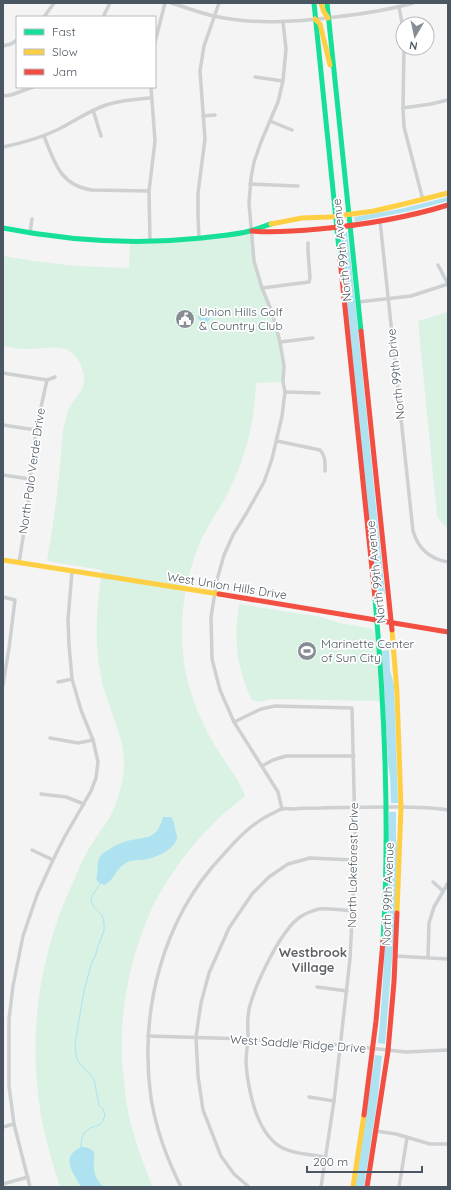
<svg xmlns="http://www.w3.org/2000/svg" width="451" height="1190" font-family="Quicksand,sans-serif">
<rect width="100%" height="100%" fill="#f4f4f4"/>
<!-- green -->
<g fill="#d9f2e3">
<path d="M251,230L254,261L272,312L284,366L283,382L256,383C255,409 251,435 242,460C237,473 231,487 225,499C217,512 209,524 202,538C183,580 177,629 186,674C192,701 203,726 217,749C227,765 239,779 245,796C233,806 221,815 211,826C188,849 163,883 150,913C145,923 142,934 138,944C124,990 118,1034 124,1082C125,1090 125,1098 127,1106C132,1134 142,1161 153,1187H60C52,1161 44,1136 40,1109C28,1030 40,952 74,880C79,868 84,856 91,845C97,835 105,826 111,815C117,803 121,789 123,776C128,743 112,718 104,689C93,648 96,611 102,570L47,561C52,533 56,505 59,477C61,460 61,442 64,425C66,419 67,411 71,405C76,395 84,392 84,379C84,368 78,356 69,351C59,344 39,350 27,349C19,349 11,347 3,346V256L34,261L75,266L129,268L130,241H150Z"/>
<polygon points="448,312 448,529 443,524 437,516 418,321"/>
<path d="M239,604L321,617L339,623L369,628L373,629C379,639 379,687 380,701L271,699L258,702L254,700L252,701C237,667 233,641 239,604Z"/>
</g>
<!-- water -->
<g fill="#aee2f0">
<polygon points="448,197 448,201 410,211 355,222 354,217 400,209"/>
<polygon points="339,232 347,232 352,271 385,594 378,595 377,576 373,564"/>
<polygon points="201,313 205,318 209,316 211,318 204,325 197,317"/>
<polygon points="389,650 390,670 394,685 398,803 391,803 390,777 388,762 382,651"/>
<path d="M389,812H396V838L398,854L394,934L385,1044L378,1043C386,967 386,889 389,812Z"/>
<path d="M163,817H171C174,821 174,824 175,829C176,832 177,835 177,838C175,849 157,857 147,859C141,861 132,859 126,863C116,868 114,880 105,885C99,884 95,881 97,875C98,870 97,864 99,859C100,855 106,851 110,849C115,845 121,843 127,841C147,836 156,841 163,817Z"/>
<polygon points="375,1055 382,1056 378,1096 364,1187 355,1187"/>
<path d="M81,1147C101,1148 92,1159 94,1170C95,1177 99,1182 103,1187H81C73,1172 60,1157 81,1147Z"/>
</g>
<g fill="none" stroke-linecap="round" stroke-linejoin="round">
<!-- stream -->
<polyline stroke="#aee2f0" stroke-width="1" points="81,1147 82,1138 84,1133 90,1128 96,1126 101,1124 103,1121 105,1115 103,1109 99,1105 94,1079 78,1061 76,1055 75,1044 84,991 91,965 96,954 98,946 104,931 104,923 102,915 93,906 91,900 92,896 100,884"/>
<!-- street -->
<g stroke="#ced0d2" stroke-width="3.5">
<path d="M171,3C185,7 200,13 214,16C254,25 295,22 335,17C362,14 388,10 413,3"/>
<polyline points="399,7 403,28"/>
<polyline points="44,17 54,3"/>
<polyline points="103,17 110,3"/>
<polyline points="155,42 165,3"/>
<polyline points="3,46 11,44 17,40"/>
<polyline points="404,48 403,108 404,127 423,200"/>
<polyline points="255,77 283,81"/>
<polyline points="3,96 11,95 33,87"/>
<polyline points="403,108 431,104 448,100"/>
<polyline points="93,110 101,136"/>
<polyline points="203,116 215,115"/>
<polyline points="270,121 292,130"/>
<path d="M44,136C54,161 60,186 92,190L149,191"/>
<path d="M3,147C22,143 41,138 59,129C74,121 89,111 106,105C121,100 136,99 151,98"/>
<polyline points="250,184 298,186"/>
<path d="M380,221L413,531C418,548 430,559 448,562"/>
<polyline points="30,233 32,219"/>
<polyline points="199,238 198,216 198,193 205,139 200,71 204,46 219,3"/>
<polyline points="150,241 149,191 155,141 151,87"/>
<polyline points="438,265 448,284"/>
<polyline points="262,288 309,282 310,278 308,251 308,243"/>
<polyline points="358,302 411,296 448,284"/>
<polyline points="280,342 313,338"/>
<polyline points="3,373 47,380 55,377"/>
<polyline points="285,392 319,393"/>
<polyline points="3,425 36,430"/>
<path d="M277,441L320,450C326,456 325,464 325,471"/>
<polyline points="3,475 30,479"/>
<polyline points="19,563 28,506 30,479 36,430 47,380"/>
<polyline points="3,597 15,600 9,648 3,685"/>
<polyline points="58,682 72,679"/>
<polyline points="234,722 261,709 275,706 352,708 355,831 354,878 350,959 334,1101 321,1187"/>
<polyline points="50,738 78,743 93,740"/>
<polyline points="262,766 273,760 286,756 354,756"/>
<polyline points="41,794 66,797 84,804"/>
<polyline points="282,809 278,792 234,722 220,690 212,659 211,617 217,580 224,555 233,535 246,514 264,482 272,459 282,416 285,392 283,382 284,366 280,342 272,312 262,288 254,261 249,203 251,178 254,162 261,142 278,102 283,81 286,49 283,22"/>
<polyline points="32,850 53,860"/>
<polyline points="433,882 443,891"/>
<polyline points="395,956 448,959"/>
<polyline points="428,957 429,923 434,907 448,883"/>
<polyline points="317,987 347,991"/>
<polyline points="148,1036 248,1039 341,1045 406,1052 448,1050"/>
<polyline points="309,1097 334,1101"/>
<polyline points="3,1127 14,1124"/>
<polyline points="376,1131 396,1134 430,1144 448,1144"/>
<path d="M325,1157C309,1154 286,1154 274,1142C255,1125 248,1088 246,1063C246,1055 247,1047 248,1039C248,1029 247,1019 249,1009C255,985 280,931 300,917C304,914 314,910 319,909C327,908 343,910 352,911"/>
<polyline points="3,1184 28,1177"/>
<polyline points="30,1187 14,1124 9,1086 9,1019 13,986 23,936 37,895 53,860 64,838 91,791 96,778 98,762 93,740 81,710 72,679 69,645 68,620 72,571"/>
<path d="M181,1187C167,1159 156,1129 151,1098C139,1012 162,919 223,855C237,839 251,824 271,814C274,813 278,810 282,809C286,808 290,809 294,809C303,808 312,808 321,808C346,807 372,807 397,807C414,807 431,807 448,810"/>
<polyline points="249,1187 234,1174 221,1156 203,1110 198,1076 196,1037 201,1003 209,973 229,928 252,894 269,877 288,864 310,858 354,860"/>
<polyline points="399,1187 407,1138"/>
</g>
<!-- fast -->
<g stroke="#16e098" stroke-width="5">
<polyline points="314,3 340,259"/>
<polyline points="327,3 361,331"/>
<path d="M3,228C69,241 135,245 202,238C218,236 235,235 250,231C257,229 264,226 271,224"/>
<path d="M375,598C385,712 390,826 383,941"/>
</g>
<!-- slow -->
<g stroke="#ffcf43" stroke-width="5">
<polyline points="321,3 324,12 328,18"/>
<polyline points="315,19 320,24 330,65"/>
<polyline points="271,224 302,218 330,217 374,211 404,204 448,193"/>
<polyline points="3,560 219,594"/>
<polyline points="392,630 397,693 401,807 397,913"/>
<polyline points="353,1187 364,1115"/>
</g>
<!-- jam -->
<g stroke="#f24e42" stroke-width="5">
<path d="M252,231C275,233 297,231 319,229C363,225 406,218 448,205"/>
<polyline points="340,259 375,598"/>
<polyline points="361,331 392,630"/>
<polyline points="219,594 448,632"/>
<polyline points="364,1115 376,1021 383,941"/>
<polyline points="367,1187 388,1051 394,982 397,913"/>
</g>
</g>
<!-- icons -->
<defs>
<g id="civic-disc" transform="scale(1)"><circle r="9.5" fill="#868d94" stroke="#fff"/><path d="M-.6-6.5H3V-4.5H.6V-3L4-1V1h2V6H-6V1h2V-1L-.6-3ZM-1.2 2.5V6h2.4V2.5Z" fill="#fff"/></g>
<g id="stadium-disc" transform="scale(1)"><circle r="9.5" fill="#868d94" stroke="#fff"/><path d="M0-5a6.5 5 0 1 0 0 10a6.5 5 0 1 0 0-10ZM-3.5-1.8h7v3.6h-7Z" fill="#fff"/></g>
</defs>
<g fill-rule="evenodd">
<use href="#civic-disc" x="185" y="319"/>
<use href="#stadium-disc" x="307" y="651"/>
</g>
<g text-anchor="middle" stroke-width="3.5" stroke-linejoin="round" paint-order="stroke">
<!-- street labels -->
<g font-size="12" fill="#4a5661" stroke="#fff">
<text transform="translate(342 250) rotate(-96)" y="4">North 99th Avenue</text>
<text transform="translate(396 374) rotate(-96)" y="4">North 99th Drive</text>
<text transform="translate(32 471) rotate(-82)" y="4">North Palo Verde Drive</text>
<text transform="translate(376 572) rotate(-96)" y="4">North 99th Avenue</text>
<text transform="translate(227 586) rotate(9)" y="4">West Union Hills Drive</text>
<text transform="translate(353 865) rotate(-89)" y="4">North Lakeforest Drive</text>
<text transform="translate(388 894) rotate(-88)" y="4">North 99th Avenue</text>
<text transform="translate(298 1044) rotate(4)" y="4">West Saddle Ridge Drive</text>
</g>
<!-- poi labels -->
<g font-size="12" fill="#4a5661" stroke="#fff" text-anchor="start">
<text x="199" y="316">Union Hills Golf<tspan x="199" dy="14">&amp; Country Club</tspan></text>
<text x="321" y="648">Marinette Center<tspan x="321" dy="14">of Sun City</tspan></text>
</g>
<!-- neighbourhood labels -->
<g font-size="13" font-weight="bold" fill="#5f6368" stroke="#fff">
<text x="313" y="957">Westbrook<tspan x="313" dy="15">Village</tspan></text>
</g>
</g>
<!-- border -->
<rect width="451" height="1190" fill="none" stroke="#4a5661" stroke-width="8"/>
<!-- legend -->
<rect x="16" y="16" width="140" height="72" fill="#ffffff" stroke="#b7bbc0"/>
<rect x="24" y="29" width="20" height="6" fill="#16e098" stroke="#b7bbc0"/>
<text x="52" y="36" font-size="12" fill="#4a5661">Fast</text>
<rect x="24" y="49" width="20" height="6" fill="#ffcf43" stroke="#b7bbc0"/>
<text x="52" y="56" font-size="12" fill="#4a5661">Slow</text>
<rect x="24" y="69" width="20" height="6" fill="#f24e42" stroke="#b7bbc0"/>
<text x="52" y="76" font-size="12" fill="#4a5661">Jam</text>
<!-- north arrow -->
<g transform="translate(415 36) rotate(189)"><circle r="19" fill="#ffffff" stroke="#b7bbc0"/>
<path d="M0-3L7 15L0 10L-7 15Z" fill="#868d94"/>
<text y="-6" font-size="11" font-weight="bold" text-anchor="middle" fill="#4a5661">N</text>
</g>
<!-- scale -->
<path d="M307 1166v6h115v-6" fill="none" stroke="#4a5661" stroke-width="2"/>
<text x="313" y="1166" font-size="12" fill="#4a5661" stroke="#ffffff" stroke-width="3" paint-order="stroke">200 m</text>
</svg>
